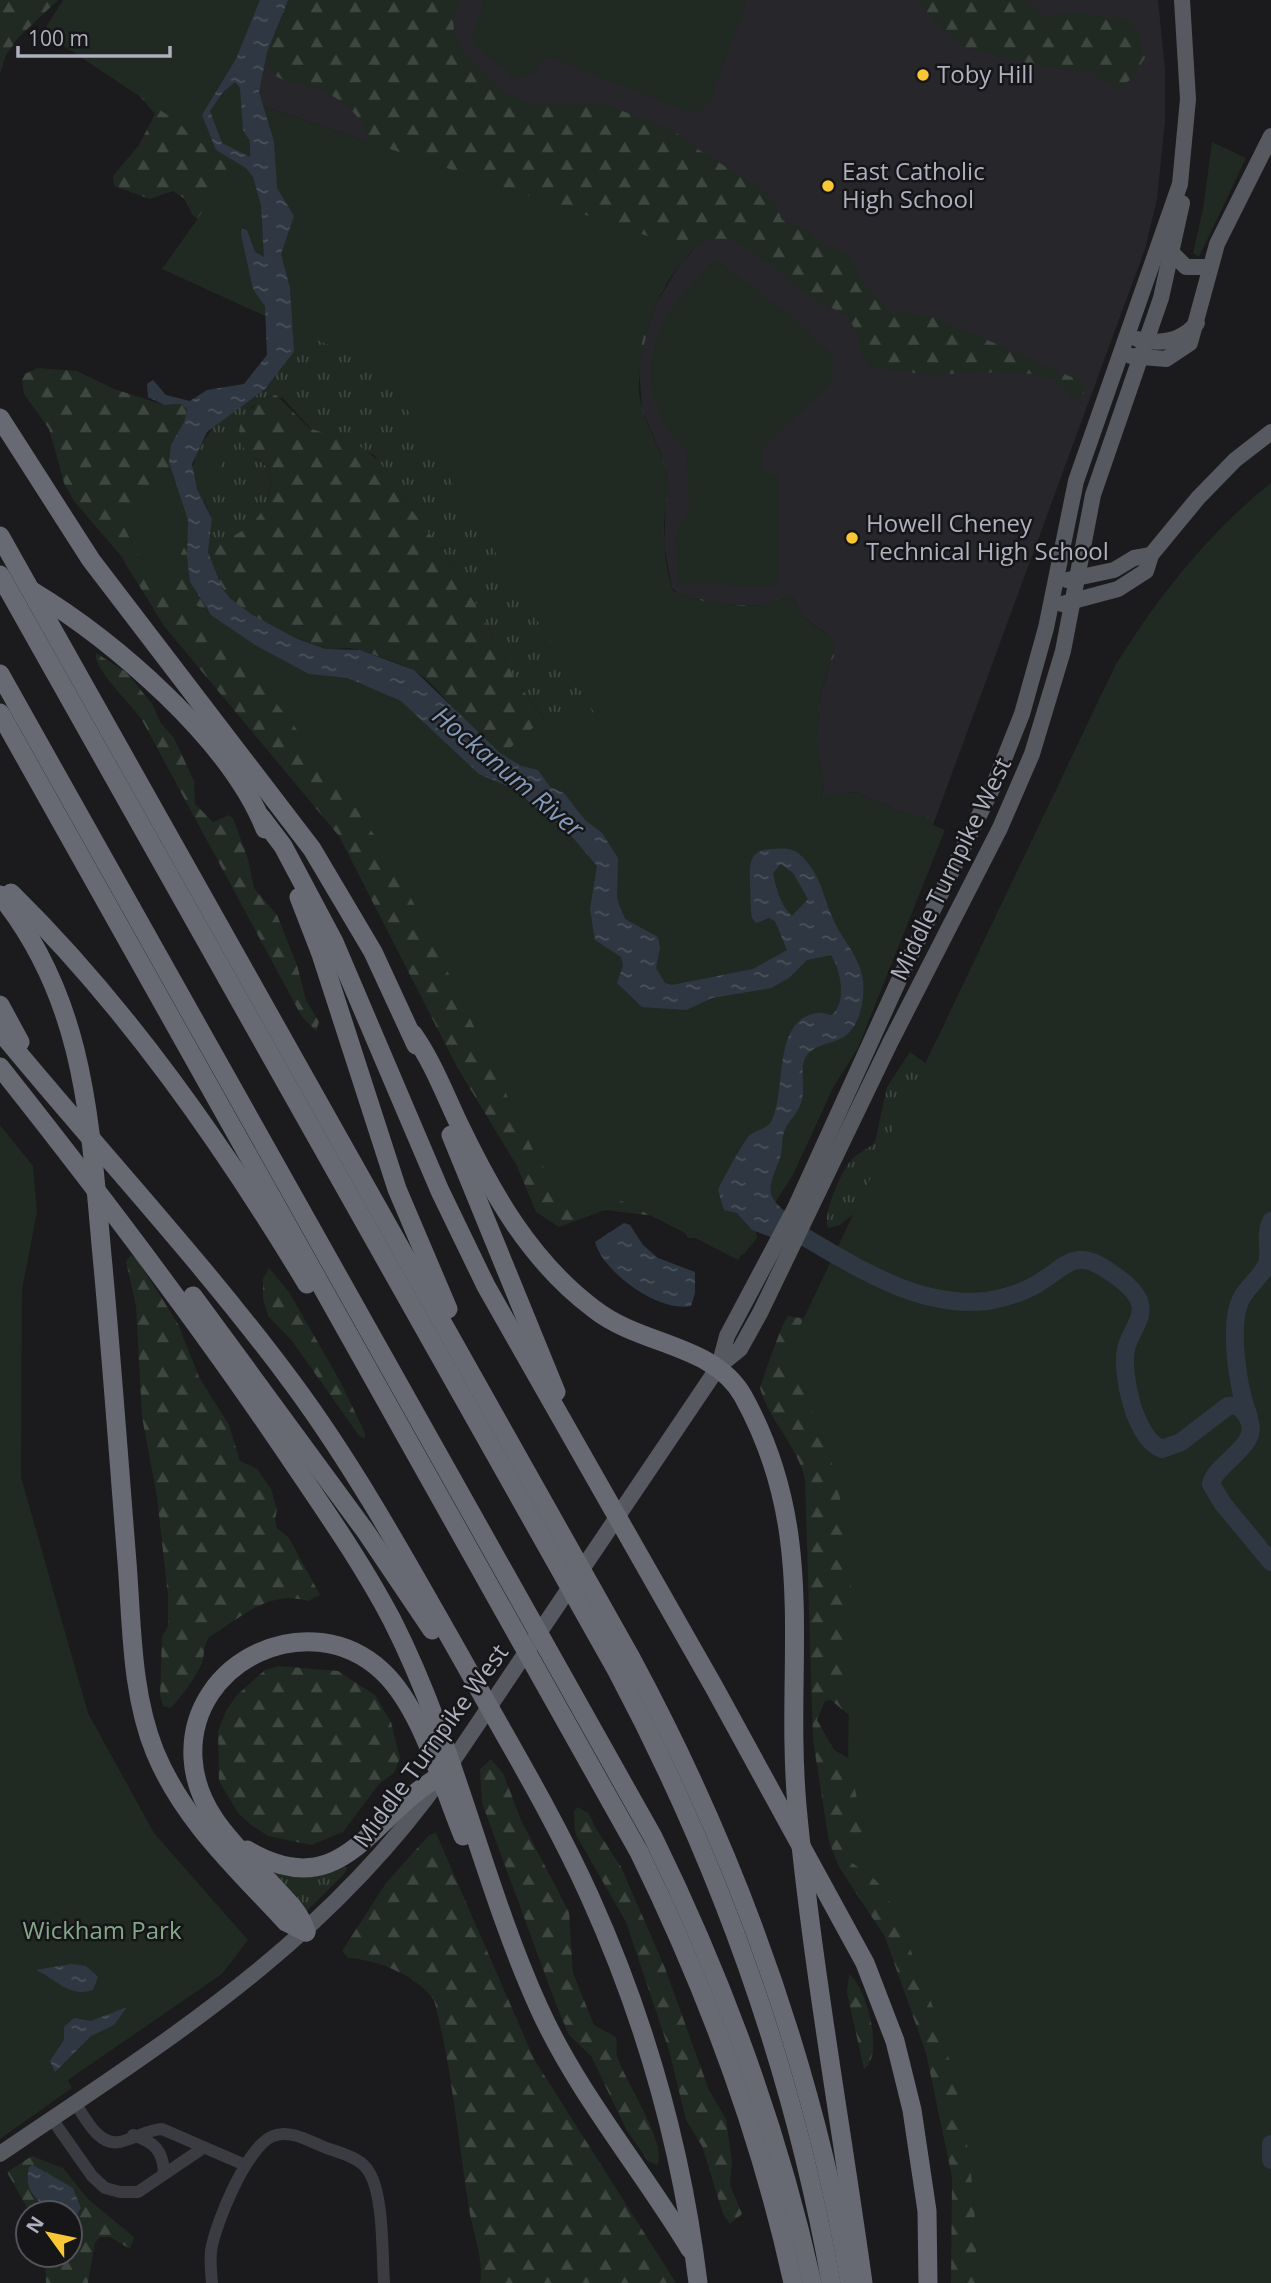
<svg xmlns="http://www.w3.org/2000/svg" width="1271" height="2283" font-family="'Open Sans',sans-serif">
<defs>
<pattern id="grass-tufts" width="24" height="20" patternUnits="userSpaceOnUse" patternTransform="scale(1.75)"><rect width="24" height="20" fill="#202922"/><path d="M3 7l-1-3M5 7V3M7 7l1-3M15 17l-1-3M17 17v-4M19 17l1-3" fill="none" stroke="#3e4640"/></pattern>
<pattern id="forest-firs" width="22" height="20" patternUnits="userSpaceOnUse" patternTransform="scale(1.75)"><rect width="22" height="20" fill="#202922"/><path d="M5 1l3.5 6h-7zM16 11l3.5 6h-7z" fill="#3e4640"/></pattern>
<pattern id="water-ripples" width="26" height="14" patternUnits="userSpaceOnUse" patternTransform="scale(1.75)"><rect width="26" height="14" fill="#2f3842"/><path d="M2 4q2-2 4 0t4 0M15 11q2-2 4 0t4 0" fill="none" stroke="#4a525b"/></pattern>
</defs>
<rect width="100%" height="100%" fill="#1b1a1d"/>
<!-- built -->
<polygon fill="#27262a" points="275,0 1158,0 1165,69 1165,121 1157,199 1145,249 933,825 854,792 821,798 824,785 817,752 819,701 835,645 824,632 804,618 792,597 762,606 718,604 682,596 672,588 664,545 667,476 661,454 642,409 639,368 644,341 657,302 681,262 692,252 251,102"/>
<!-- grass -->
<g fill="url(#grass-tufts)">
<path d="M335,282L676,731L559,739L515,679L459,572L410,508L379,461L374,455L310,428L283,398L269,396L251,407L240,440L247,452L269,468C277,500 251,542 216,540L208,549L212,519L192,471L197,450L215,425L265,389L292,355L293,315Z"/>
<path d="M910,1052L928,1065L929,1157L838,1226L828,1228C822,1213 842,1170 852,1159C859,1152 869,1149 875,1142L887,1087Z"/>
<polygon points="343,1866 347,1868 344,1874 307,1911 301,1909 270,1867 332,1870"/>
</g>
<!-- forest -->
<g fill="url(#forest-firs)">
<polygon points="0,0 58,0 19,37 6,55 0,74"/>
<path d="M288,0H462L453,20L454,31L466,54L488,78L508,94L532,104L601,103L673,130L691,145L763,190L774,201L782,220L805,228L820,242L849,255L865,286L889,310L937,318L1085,383L1084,393L1074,401L1056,381L1037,374L977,372L931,375L870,367C858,356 860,333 849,319C841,309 828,308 817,301C798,288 745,241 725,239C668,233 635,352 639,394C643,424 664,449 667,480C669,494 665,508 664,522C663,544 665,570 673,591L718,604L762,606L789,595L808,623L833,642L834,656L825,674L819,701L817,752L824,784L817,808L818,825C823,827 853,826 860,824L877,803L900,812L929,817C937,830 931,862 921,874C893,875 891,841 854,853C851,861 850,894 850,903C851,911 858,922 861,930C877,940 885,928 897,933L895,949L875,991L865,987L856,956L833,919L821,879L787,837L776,835L757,840C716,799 667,735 652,678C648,660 651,642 646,624C636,609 619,616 604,610C587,603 569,579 572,560L592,531L589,525L510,454L467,408L457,390L451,365L435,341L427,321C413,314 400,314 385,309C352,297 322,266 285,269C279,256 281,233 295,226C305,221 317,224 327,220C337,216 367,191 370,182C374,169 370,152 368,139C366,129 360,119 353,112C304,59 231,113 288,0Z"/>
<polygon points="916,0 1024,0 1046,17 1071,12 1128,19 1136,25 1145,58 1130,80 1118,88 1091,73 1026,63 965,48 941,28"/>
<polygon points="131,86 237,162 209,224 193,216 185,199 173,191 150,199 114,186 113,176 139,145 155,114"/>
<polygon points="37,368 77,371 114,389 164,405 181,404 187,409 183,425 171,445 176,478 188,520 187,557 190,582 207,610 756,1232 757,1238 743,1255 698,1238 688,1238 683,1229 655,1216 605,1210 559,1227 536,1212 517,1166 457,1067 339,836 164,626 121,556 74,501 64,483 49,429 24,394 22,380 25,374"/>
<path d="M276,395L309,428L357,444L379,461L410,508L459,572L515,679L560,741L518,765C501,754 485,743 471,728C453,710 437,685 415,671C408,666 364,651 355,649C345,646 333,651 323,649C276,637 212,603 208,549L214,540C249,538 278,504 269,468C261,459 249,457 243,447C229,425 255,398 276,395Z"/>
<path d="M96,653L126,672L153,705L160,722L174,738L194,781L195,804L213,822L229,815L233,818L248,859L254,888L277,915L297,965L306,1000L319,1022L316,1031L302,1017L142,720C132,705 92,668 96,653Z"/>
<path d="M131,1255L137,1259L178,1324L199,1377L229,1425L240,1461L257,1469L271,1489L277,1509L275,1520L277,1528L289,1538L320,1595L308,1601C269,1589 241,1618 209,1637C203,1646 205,1653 202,1663C200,1671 176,1705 170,1708L163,1706L160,1695L162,1637L168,1626V1596L157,1497L142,1417L136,1306L126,1261Z"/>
<polygon points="269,1268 289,1292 340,1381 365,1433 365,1438 360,1437 292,1341 268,1316 263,1299 263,1279"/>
<path d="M788,1316L813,1320H862L857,1722L831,1700L825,1701L817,1720L834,1750L852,1760L893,1800L1004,2283H951L952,2177L926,2053L885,1937L839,1867L829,1842L813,1740L805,1479C797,1445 770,1422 760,1388C764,1376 782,1322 788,1316Z"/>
<polygon points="278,1666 338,1671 375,1695 391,1722 400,1758 394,1773 379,1784 343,1832 311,1845 268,1836 251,1825 238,1813 219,1781 218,1731 226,1711 236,1696 265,1670"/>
<path d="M491,1759L503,1773L521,1820L569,1912L573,1973L594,2025L616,2037C618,2044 615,2051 618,2059C625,2080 669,2147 657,2165L648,2161L626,2129L591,2056L569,2035L557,2007L482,1803L480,1769Z"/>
<polygon points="577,1807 589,1813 595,1827 621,1867 665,1968 709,2090 726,2119 732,2161 730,2185 742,2214 730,2224 723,2214 702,2146 686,2120 669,2050 626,1922 575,1833 574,1812"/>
<path d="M436,1833L534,2059L676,2283H480C484,2259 473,2233 469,2209C458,2139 452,2068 434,2000C416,1975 378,1960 348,1958L342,1951L386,1883L429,1835Z"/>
<path d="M849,1974C866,1986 885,2055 864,2069L847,1993Z"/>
<polygon points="32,2156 63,2168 88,2199 134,2237 130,2249 110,2237 100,2237 95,2243 88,2283 46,2283 45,2255 70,2255 70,2216 77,2217 81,2208 73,2188 54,2178 31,2194 51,2213 30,2213 7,2172"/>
</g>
<!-- park -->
<g fill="#202922">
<path d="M63,0H275L251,102L692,251C655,288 627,356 642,409C649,433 664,454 667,479C669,493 665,508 664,522C663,544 666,570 673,591C687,601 749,609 766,605C776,602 782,595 792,597L804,618L829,636L835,645L819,701L817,752L824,784L821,797L854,792L945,830L858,1048L833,1088L793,1175L738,1260L622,1201L576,1216L535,1154L421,916L375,836L340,785L255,676L152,580L118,516L230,443L165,590L208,611L349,665L493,763L552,711L603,727L383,370L162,269L232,170L175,120L43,32Z"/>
<polygon points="485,0 747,0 708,106 692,113 546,56 532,74 515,79 475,45 472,36"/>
<polygon points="1212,142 1246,158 1199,257 1193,253 1203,209"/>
<path d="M715,260L787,313L833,356V382L762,447L763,474H778L779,578L772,586L678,583L675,537L689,511L687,451C637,406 642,340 685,291C694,280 706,271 715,260Z"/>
<path d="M1271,483V2283H976C979,2166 955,2048 907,1942C899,1923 891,1901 879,1884C870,1873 852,1864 841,1855L864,1833L848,1755L851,1584L847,1528L831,1459L788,1351L1115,666C1158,597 1207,534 1271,483Z"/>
<polygon points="0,1125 33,1166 37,1212 22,1290 21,1477 88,1713 154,1833 248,1940 222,1974 68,2080 72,2088 0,2139"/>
</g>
<!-- water -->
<g fill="url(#water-ripples)" fill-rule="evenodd">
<path d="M260,0H288L267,52L259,92L274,142L277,188L294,216L281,254L290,288L294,352L265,389L207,432L192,464L197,489L212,519L208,552L222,588L231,599L251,614L297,639L325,649L360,650L414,670L500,753L521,766L538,770L550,787L564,793L585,820L602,833L618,858L617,899L625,919L658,937L660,948L656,968L665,983L672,985L753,969L787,950L775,921L769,918L756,923L752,918C750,907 751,897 750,886C750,868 746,849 773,849C781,848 793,848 799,854C821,873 822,894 833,919C842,940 860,956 863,981C865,999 860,1028 842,1038C830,1044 812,1045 805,1058C800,1068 805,1088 802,1100C799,1113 788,1120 784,1132C781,1140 783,1149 780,1158C769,1188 762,1195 791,1216L779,1240L752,1230L737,1213L724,1210L718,1190C722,1181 744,1140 750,1135C757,1129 768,1129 772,1120C787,1088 772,1020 817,1013C823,1012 826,1015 832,1015C847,1002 841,970 831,955L807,960L789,978L771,988L712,998L686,1010L642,1007L617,983L623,966L621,957L595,940L590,909L597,866L563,826L541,814L519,791L479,774L401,701L348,678L309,674L255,645L211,615L190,582L187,557L188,520L169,462L171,445L184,422L187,409L181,404L164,405L148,397L147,384L153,380L166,395L190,401L207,390L244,384L267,355L265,306L253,289L241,234L242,229L247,230L255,252L264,257L261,205L253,177L246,168L216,150L202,115L236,59ZM235,82L240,88L243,130L250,141V157L222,143L210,111L223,92ZM781,864L793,873L808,899L792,916C780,905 776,888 773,873Z"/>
<path d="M624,1223L630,1225L643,1245L658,1258L695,1272V1293L691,1306C659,1313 603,1272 595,1242Z"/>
<path d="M71,1964L86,1966L98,1977L93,1990C69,1998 56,1979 36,1970Z"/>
<polygon points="127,2007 114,2025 91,2036 55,2072 50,2061 64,2040 64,2027 74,2018 91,2021"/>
<path d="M33,2165L73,2188L81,2208L76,2217L70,2216V2213H51C34,2197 24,2190 29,2167Z"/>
</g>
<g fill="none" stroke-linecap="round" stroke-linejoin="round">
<!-- river -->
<g stroke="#2f3842" stroke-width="18">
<path d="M785,1226C847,1260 912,1309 987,1301C1005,1298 1022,1293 1037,1284C1065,1268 1073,1247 1107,1270C1118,1277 1137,1290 1140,1304C1144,1319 1129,1334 1126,1349C1121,1375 1135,1439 1162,1449L1181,1442L1228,1406C1235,1405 1238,1406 1243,1411C1271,1443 1215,1461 1211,1484L1223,1504L1271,1562"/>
<path d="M1249,1417C1238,1390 1228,1325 1241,1299C1248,1286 1261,1277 1267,1264C1271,1250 1264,1235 1271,1221"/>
<polyline points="1271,2144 1271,2160"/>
</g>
<!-- minor -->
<g stroke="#3b3c42" stroke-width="12">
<path d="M75,2103C85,2117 98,2146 119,2142C134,2139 146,2130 162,2129L245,2165"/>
<polyline points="52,2119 92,2176 105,2188 120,2192 138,2192 203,2148"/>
<path d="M133,2135C154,2142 163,2150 164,2173"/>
<path d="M212,2283C211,2273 210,2261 211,2251C215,2224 247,2146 273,2136C289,2129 309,2141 324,2147C339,2153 361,2157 369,2172C384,2196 382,2255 384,2283"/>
</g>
<!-- major -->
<g stroke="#575961" stroke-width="16">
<polyline points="1172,253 1186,267 1209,267"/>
<path d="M1137,339C1160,345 1181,342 1197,323"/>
<polyline points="1131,356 1166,359 1190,343 1217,244 1271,136"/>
<polyline points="1067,580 1114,570 1134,558 1151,555"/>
<polyline points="1062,604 1118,589 1146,571 1151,555 1198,498 1235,460 1271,432"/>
<polyline points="719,1366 740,1349 760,1313 890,1043 1000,828 1032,754 1063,651 1093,495 1161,298 1182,203"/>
<path d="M0,2154C168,2040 325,1943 444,1774L719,1366L727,1336L795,1208L904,969L993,787L1022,714L1046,628L1076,481L1180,184L1188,99L1182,0"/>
</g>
<!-- highway -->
<g stroke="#676973" stroke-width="19">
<polyline points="0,418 91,560 312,849 373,952 416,1045"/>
<path d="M0,536L631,1658C736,1853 812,2064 850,2283"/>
<path d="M0,575L616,1669C718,1861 793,2068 831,2283"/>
<path d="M32,591C113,640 230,740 265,829"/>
<path d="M0,674L653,1837C723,1980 778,2128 812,2283"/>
<path d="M0,713L639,1852C707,1991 760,2132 793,2283"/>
<polyline points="261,817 283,846 334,942 440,1191 486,1286 714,1687 865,1963 895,2041 912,2110 927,2211 928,2283"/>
<path d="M11,893C127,1007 223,1145 307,1284"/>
<path d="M0,895C89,1005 90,1132 103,1266C112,1364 119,1463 127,1562C132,1625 131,1693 155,1752C183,1820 237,1869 286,1922L306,1932"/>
<polyline points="299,897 321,954 397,1189 448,1309"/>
<polyline points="0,1005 20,1042"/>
<path d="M0,1031C97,1149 203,1262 294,1385C358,1472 409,1566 462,1659C506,1738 553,1815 590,1897C645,2019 682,2150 698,2283"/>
<path d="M413,1034C432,1061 444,1092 458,1122C492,1193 530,1261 594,1309C641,1346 714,1344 743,1396C820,1535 784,1658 797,1806C812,1965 841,2124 863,2283"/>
<path d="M0,1067C99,1192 195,1318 285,1451C322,1506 361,1561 392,1620C455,1744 482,1882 539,2008C578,2094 641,2168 690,2249"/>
<polyline points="451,1135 556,1392"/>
<polyline points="193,1296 366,1532 432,1630"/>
<path d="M247,1850C345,1908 372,1811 444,1774"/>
<path d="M306,1932C301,1914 289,1903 276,1889C241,1850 196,1815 193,1758C188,1660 310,1604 382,1671C422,1708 442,1786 463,1836"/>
</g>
</g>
<!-- markers -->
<g fill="#f9c636" stroke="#161518" stroke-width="2.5">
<circle cx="923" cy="75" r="7"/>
<circle cx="828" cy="186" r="7"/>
<circle cx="852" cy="538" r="7"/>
</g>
<g text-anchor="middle" stroke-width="5" stroke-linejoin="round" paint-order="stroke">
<!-- poi labels -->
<g font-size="24" fill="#adb0bd" stroke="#161518" text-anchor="start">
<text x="937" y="83">Toby Hill</text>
<text x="842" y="180">East Catholic<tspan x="842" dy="28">High School</tspan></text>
<text x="866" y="532">Howell Cheney<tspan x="866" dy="28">Technical High School</tspan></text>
</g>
<!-- street labels -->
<g font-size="24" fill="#adb0bd" stroke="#161518">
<text transform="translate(951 869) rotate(-64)" y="8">Middle Turnpike West</text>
<text transform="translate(431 1746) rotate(-54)" y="8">Middle Turnpike West</text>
</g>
<!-- park labels -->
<g font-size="24" fill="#83a888" stroke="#161518">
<text x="102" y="1939">Wickham Park</text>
</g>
<!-- water labels -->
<g font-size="26" font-style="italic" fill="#839bb8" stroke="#161518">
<text transform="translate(508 772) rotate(40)" y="9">Hockanum River</text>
</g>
</g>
<!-- north arrow -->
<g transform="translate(49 2234) rotate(303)"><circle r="33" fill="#161518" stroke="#52535a" stroke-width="2"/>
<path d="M0-5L12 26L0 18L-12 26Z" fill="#f9c636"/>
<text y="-10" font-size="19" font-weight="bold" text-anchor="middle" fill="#adb0bd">N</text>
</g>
<!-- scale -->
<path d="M18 46v10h152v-10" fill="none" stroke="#adb0bd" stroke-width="3.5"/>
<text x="28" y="46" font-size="21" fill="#adb0bd" stroke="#161518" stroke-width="5" paint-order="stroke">100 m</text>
</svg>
